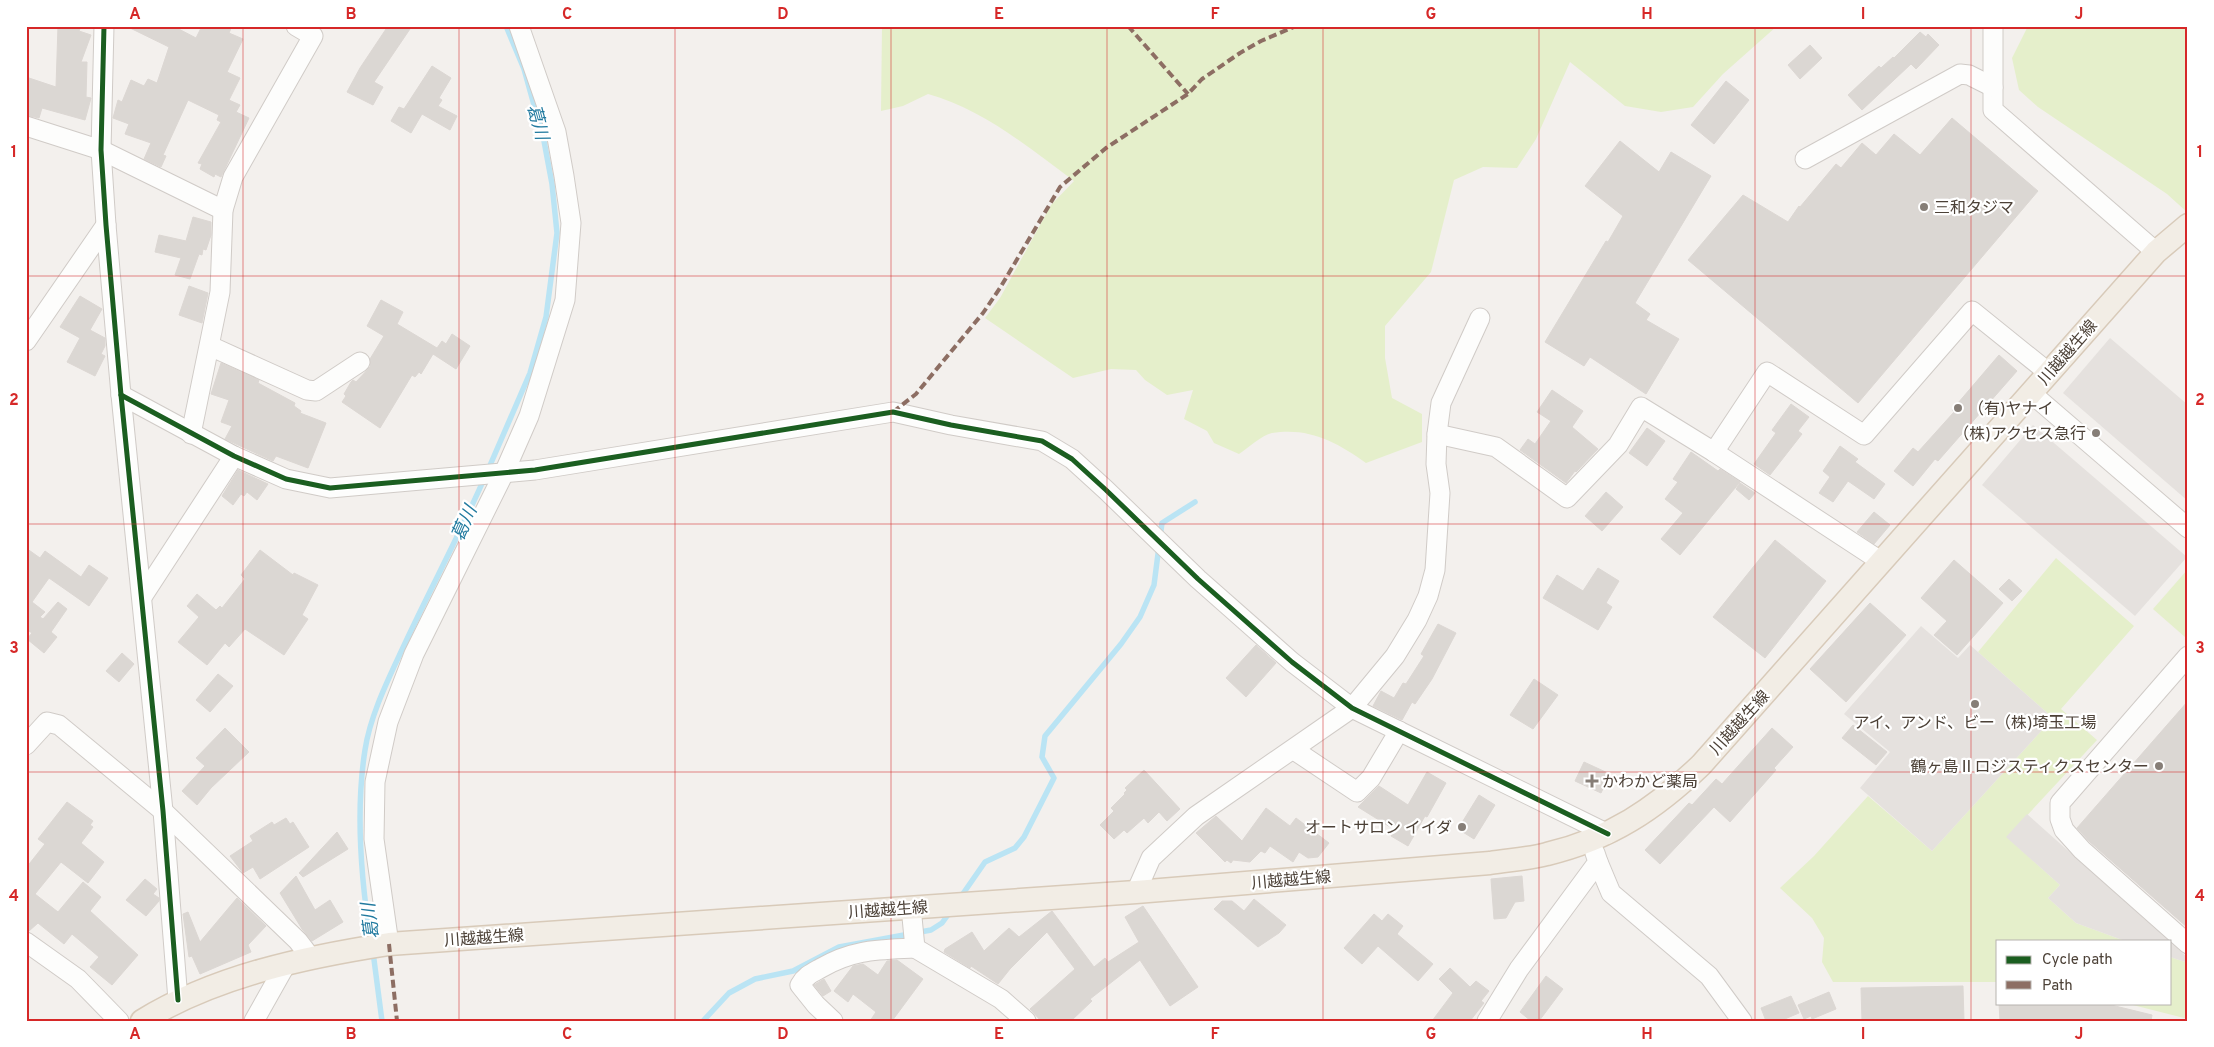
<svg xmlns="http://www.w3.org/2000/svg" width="2214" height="1047" font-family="Overpass,'Noto Sans JP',sans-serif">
<rect width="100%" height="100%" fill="#f3f0ed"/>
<!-- green -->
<g fill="#e5efcb">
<path d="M882,26H1777L1723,74L1693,107L1661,112L1625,106L1570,62L1536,139L1517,168L1483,167L1454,180L1431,272L1385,326V358L1392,398L1422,414V442L1366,463C1337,442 1309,427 1272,433C1262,435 1248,448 1239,454L1214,443L1207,431L1184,419L1193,390L1167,395L1145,380L1136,370L1111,369L1073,378L985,318L1000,298L1051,205L1074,181C1029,148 983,109 928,94L903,106L881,111Z"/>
<polygon points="2028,26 2188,26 2188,213 2167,194 2038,107 2019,90 2012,58"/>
<polygon points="2056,558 2134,626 2061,709 2097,740 2007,837 2060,885 2048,898 2076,923 2125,941 1998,941 1998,982 1833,982 1822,962 1824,938 1812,918 1780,888 1814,856 1868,796 1932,851 2053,718 1978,652"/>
<polygon points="2188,569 2188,634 2185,637 2153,609"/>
<polygon points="2170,957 2188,963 2188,1019 2125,1003 2170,1003"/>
</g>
<!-- parking -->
<g fill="#e5e1de">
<polygon points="2110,338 2188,405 2188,501 2063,393"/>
<polygon points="2033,425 2187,557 2135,616 1982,485"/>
<polygon points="1921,626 1958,658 1970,645 2053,718 1932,851 1860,788 1890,752 1844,714"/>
<polygon points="2027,814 2169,941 2125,941 2076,923 2048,898 2060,885 2006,837"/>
<polygon points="2170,942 2188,958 2188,963 2170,957"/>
</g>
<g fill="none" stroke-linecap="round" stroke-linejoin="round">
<!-- stream -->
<g stroke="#bae4f4" stroke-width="5.5">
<polyline points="488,470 530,373 546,317 557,233 552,184 544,141 524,69 506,26"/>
<polyline points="1160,537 1162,523 1195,502"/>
<polyline points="960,898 985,862 1015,848 1024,837 1054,778 1042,757 1045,736 1121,644 1140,617 1154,585 1159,546"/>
<path d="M371,943C361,880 355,813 365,750C370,717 386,684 400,654C427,595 458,538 484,479"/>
<polyline points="373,952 382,1021"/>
<polyline points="703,1021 729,993 755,979 793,971 839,947 931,930 942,923 950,912"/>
</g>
</g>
<!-- building -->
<g fill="#dbd7d3" stroke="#dcd7d3">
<polygon points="58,26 81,26 79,31 91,35 81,62 87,62 86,97 91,98 85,120 42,108 39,118 26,115 26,77 56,87"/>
<polygon points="126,26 173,26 196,38 202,26 232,26 229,33 243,39 227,72 240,78 229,100 240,105 236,112 249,118 221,177 215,174 214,177 200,169 202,164 198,163 221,122 217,120 219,115 188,100 163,155 166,156 161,167 144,159 151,143 125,134 129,124 113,118 118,100 122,102 131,80 144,86 148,79 157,83 169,47"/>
<polygon points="388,26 412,26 374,82 383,87 373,105 347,92 360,68"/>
<polygon points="1920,32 1926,37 1928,34 1939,45 1916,69 1911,64 1862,110 1848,95 1879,66 1881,68 1893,57 1894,58"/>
<polygon points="1810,45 1822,58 1800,79 1788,65"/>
<polygon points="432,66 451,78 439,98 442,100 438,106 457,116 450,130 422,114 411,133 391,121 399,107 404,109"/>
<polygon points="1726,81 1749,100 1714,144 1691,125"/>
<polygon points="1952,118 2038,191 1858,403 1688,260 1743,195 1788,222 1799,206 1800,207 1836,164 1841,168 1862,143 1876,155 1894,134 1920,155"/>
<polygon points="1620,141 1659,172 1671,152 1711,176 1635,303 1650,314 1646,320 1679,339 1646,394 1590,357 1584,366 1545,342 1606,241 1608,242 1623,216 1585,186"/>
<polygon points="193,217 211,222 211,235 206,250 203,249 202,255 199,254 190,279 175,275 181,258 155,252 159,235 186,241"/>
<polygon points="189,286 208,293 202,323 179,315"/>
<polygon points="80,296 102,309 90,330 105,338 105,346 101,354 105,356 95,376 67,362 80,338 60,327"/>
<polygon points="381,300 403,312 397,324 437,348 442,341 446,344 452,334 470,346 456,369 433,354 421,374 419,372 415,377 412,375 380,428 342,402 346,396 344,394 351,382 353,380 356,382 370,367 370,359 384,336 367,326"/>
<polygon points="1999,355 2017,371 1938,461 1935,459 1913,486 1894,471 1913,448 1918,452 1954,412 1952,410"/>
<polygon points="221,363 259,380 258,383 295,403 294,406 301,411 300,413 326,423 308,468 276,456 273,461 225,439 232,426 221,422 229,400 211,394"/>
<polygon points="1552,390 1583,411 1572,427 1598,449 1576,472 1575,471 1566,483 1520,450 1528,439 1535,444 1551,421 1537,412"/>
<polygon points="1791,404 1809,417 1798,431 1802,434 1770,475 1754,464 1776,433 1772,430"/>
<polygon points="1647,428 1665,441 1647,466 1629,453"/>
<polygon points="1840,446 1858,459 1855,462 1885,484 1874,499 1848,481 1833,502 1819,493 1830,477 1823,471"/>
<polygon points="1691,452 1718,471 1720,469 1740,482 1680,555 1661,539 1683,513 1665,499 1678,482 1673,479"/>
<polygon points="238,470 268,484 257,500 247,492 244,496 241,494 233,505 222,496"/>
<polygon points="1740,483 1755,493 1749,500 1736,489"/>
<polygon points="1606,492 1623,507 1602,531 1585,516"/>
<polygon points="1874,512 1890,525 1874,544 1857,532"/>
<polygon points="1775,540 1826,581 1765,658 1713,617"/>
<polygon points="26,548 40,558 45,551 81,577 89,565 108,578 89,606 49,578 32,602 45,612 40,617 43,619 58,602 67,609 51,632 57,637 44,653 27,639 32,633 29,631 26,635"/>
<polygon points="260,550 293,575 294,573 318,585 302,615 308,619 284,655 245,629 229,647 225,643 207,665 178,642 199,617 187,606 197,594 216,610 220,606 222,608 245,579 241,575"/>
<polygon points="1954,560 2003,603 1957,655 1934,635 1947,621 1921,598"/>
<polygon points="1598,568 1619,581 1606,603 1612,607 1598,630 1543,598 1557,575 1583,591"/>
<polygon points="2009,579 2022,591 2012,601 1999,589"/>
<polygon points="1870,603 1906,635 1846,702 1810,669"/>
<polygon points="1438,624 1456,633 1432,679 1415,704 1412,702 1402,720 1373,706 1381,691 1394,698 1403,683 1406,684 1424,656 1421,654"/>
<polygon points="1256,645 1276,663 1246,697 1226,678"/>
<polygon points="122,653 134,664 119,682 106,671"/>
<polygon points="218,674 233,686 210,712 196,700"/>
<polygon points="1534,679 1558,695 1533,729 1510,715"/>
<polygon points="2188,701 2188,928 2090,842 2077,828"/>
<polygon points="1853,725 1887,752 1876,765 1842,738"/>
<polygon points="225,728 249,752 211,788 197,805 182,791 205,766 196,758"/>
<polygon points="1772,728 1793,747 1774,768 1776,770 1730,822 1714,807 1660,864 1645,850 1689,803 1692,805 1716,779 1722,784"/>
<polygon points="1584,762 1610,774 1601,793 1575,781"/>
<polygon points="1144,770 1180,809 1167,821 1159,812 1148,823 1144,818 1127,833 1124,830 1114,839 1100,825 1114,811 1111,808 1125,794 1124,793 1127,790 1125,788"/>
<polygon points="1427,772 1446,783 1427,817 1425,816 1408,846 1391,836 1395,830 1358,807 1379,786 1408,805"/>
<polygon points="1479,795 1495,805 1474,839 1458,829"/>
<polygon points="67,802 93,821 90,825 93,827 81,843 104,862 88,883 61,862 35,894 58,912 83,882 101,897 90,911 138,955 112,985 90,967 99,957 72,934 64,944 38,923 29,931 26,931 26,868 45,844 38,839"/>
<polygon points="1266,808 1290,826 1296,818 1329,843 1318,857 1308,858 1299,852 1293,862 1270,846 1265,853 1261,851 1250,862 1233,860 1231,863 1227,860 1225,862 1196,833 1216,816 1242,841"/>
<polygon points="286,818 290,824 293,822 309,847 260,879 253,867 243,873 230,856 253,841 250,836 272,822 274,825"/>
<polygon points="337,832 348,849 303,877 299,873"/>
<polygon points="296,876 315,910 330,900 343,922 312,941 302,929 280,893"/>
<polygon points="1522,876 1524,901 1515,902 1506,918 1494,919 1491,879"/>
<polygon points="145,879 157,889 153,894 159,898 159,901 146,916 126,900"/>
<polygon points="237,898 266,926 248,945 251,952 200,974 192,956 189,957 183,914 188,912 200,942"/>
<polygon points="1254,899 1286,925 1279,933 1258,947 1214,909 1222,901 1232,901 1244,911"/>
<polygon points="1143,906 1198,987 1170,1006 1140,960 1090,999 1092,1001 1071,1021 1041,1021 1030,1009 1075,969 1047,932 1010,969 998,984 971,966 970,968 944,952 945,949 972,932 984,951 1009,928 1019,937 1052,911 1094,967 1105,958 1108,962 1139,942 1125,917"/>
<polygon points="1374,914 1382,921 1388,914 1403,926 1397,934 1433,964 1418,981 1378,946 1362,964 1344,948"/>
<polygon points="897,960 923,979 892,1021 870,1021 876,1012 853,994 848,1002 834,991 853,966 863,964 878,975 887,961"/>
<polygon points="1450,968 1470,987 1476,981 1489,991 1481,1001 1484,1003 1470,1021 1432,1021 1453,993 1439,979"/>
<polygon points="1546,976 1563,989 1539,1021 1531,1021 1520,1012"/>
<polygon points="824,979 831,991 823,996 814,985"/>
<polygon points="1963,986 1964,1021 1862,1021 1861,988"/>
<polygon points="1829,992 1836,1009 1812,1019 1811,1016 1804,1019 1798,1005"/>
<polygon points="1791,996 1799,1013 1780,1021 1766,1021 1761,1008"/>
<polygon points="1999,1003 2103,1003 2152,1015 2151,1021 2000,1021"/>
</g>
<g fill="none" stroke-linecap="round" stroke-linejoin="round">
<!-- minor casing -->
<g stroke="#d0cbc7" stroke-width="21">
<g id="minor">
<polyline points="104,26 101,150 106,225 121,395 163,811 178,1000"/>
<polyline points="1993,26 1993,110 2156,252"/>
<polyline points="26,126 101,150 223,210"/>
<polyline points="1805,159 1960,74 1969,75 1993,87"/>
<polyline points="26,341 106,225"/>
<polyline points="210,346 307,390 316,391 360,362"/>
<polyline points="2031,393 2188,528"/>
<polyline points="121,395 234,456 286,479 330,488 535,470 893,412 951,425 1042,441 1072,459 1106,490 1198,579 1292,662 1352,708 1608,834"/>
<polyline points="191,434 220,292 223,210 233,177 313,36 296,26"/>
<polyline points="1437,434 1441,403 1480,318"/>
<polyline points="1714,452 1767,372 1864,435 1972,311 2049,373"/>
<polyline points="142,597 234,456"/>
<polyline points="2188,656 2060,803 2060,819 2064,830 2082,850 2188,944"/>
<polyline points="26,745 47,722 59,725 163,811 298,941 311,958"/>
<polyline points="1294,750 1357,792 1371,778 1399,731"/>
<polyline points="1598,862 1611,893 1709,976 1742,1021"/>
<polyline points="1136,892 1151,858 1196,816 1352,708 1395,656 1417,620 1428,596 1435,570 1440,493 1436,464 1437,434 1496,447 1567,498 1618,445 1641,407 1714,452 1882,562"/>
<polyline points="911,907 915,948 1001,999 1026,1021"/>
<polyline points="26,942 78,979 119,1021"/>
<polyline points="389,944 374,839 375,782 388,722 414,654 504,473 529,416 565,300 571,223 564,176 556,132 519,26"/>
<polyline points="254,1021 286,964"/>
<path d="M833,1021L816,1005L800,985C805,976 812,973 821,968C854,949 878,950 915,948"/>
<polyline points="1487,1021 1519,969 1598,862 1595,853"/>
</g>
</g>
<!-- major casing -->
<g stroke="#d8cab9" stroke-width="25">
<path id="major" d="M142,1021C215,976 305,957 389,944L1136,892L1490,863C1509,860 1529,859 1547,854C1610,839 1655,809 1701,765L2156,252L2188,225"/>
</g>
<!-- minor -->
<use href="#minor" stroke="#fdfdfc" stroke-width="19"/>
<!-- major -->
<use href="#major" stroke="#f2ede5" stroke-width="22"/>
<!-- quiet -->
<g stroke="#8d6e63" stroke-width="4" stroke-dasharray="8 4" stroke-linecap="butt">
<polyline points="1128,26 1188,94"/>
<polyline points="1328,26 1338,26"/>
<polyline points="893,412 916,394 983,313 1000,288 1060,187 1106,148 1188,94 1202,79 1240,53 1261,41 1296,26"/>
<polyline points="389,944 397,1021"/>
</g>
<!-- cycleway casing -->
<g stroke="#fff" stroke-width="8">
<g id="cycleway">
<polyline points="104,26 101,150 106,225 121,395 163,811 178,1000"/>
<polyline points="121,395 234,456 286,479 330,488 535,470 893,412 951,425 1042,441 1072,459 1106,490 1198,579 1292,662 1352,708 1608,834"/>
</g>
</g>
<!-- cycleway -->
<use href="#cycleway" stroke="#1b5e20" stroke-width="5"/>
</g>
<!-- grid -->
<path fill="none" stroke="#d62828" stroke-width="1" stroke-opacity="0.55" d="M243,26V1021M459,26V1021M675,26V1021M891,26V1021M1107,26V1021M1323,26V1021M1539,26V1021M1755,26V1021M1971,26V1021M26,276H2188M26,524H2188M26,772H2188"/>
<!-- markers -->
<g fill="#867e77" stroke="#fff" stroke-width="2">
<circle cx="1924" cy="207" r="5"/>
<circle cx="1958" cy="408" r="5"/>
<circle cx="2096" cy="433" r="5"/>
<circle cx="1975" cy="704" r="5"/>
<circle cx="2159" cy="766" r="5"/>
<path d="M1589.5 773.5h5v5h5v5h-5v5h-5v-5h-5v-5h5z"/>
<circle cx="1462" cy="827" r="5"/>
</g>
<g text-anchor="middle" stroke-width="4.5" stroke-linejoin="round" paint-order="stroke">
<!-- poi labels -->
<g font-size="16" fill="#4c4137" stroke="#fff" text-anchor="start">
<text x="1934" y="213">三和タジマ</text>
<text x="1968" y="414">（有)ヤナイ</text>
<text x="2086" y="439" text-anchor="end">（株)アクセス急行</text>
<text x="1975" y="728" text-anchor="middle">アイ、アンド、ビー（株)埼玉工場</text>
<text x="2149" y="772" text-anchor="end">鶴ヶ島Ⅱロジスティクスセンター</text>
<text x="1602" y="787">かわかど薬局</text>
<text x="1452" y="833" text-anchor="end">オートサロン イイダ</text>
</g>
<!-- street labels -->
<g font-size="16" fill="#4c4137" stroke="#fff">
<text transform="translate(2067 352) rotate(-49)" y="6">川越越生線</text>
<text transform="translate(1739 722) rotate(-48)" y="6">川越越生線</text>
<text transform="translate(1291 879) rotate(-5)" y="6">川越越生線</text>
<text transform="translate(888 909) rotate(-4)" y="6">川越越生線</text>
<text transform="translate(484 937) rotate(-4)" y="6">川越越生線</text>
</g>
<!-- water labels -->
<g font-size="18" font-style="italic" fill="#217a9f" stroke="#fff">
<text transform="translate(538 122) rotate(75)" y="6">葛川</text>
<text transform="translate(464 523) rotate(-66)" y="6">葛川</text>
<text transform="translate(370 921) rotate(-97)" y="6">葛川</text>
</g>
</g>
<!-- border -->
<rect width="2214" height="1047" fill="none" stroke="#ffffff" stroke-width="55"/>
<!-- legend -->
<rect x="1996" y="940" width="175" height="65" fill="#ffffff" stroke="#b7b3af"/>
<rect x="2006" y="956" width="25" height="8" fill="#1b5e20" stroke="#b7b3af"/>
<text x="2042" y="964" font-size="15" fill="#4c4137">Cycle path</text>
<rect x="2006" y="981" width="25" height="8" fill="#8d6e63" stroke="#b7b3af"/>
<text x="2042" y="990" font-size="15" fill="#4c4137">Path</text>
<rect x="28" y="28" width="2158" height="992" fill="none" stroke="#d62828" stroke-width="2"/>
<g font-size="16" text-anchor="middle" font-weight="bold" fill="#d62828">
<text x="135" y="19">A</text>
<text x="351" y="19">B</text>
<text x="567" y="19">C</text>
<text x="783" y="19">D</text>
<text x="999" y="19">E</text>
<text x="1215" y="19">F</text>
<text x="1431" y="19">G</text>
<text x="1647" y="19">H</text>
<text x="1863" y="19">I</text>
<text x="2079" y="19">J</text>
<text x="14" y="157">1</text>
<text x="2200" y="157">1</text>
<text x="14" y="405">2</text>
<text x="2200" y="405">2</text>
<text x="14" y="653">3</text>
<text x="2200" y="653">3</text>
<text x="14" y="901">4</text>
<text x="2200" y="901">4</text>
<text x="135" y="1039">A</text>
<text x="351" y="1039">B</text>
<text x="567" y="1039">C</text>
<text x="783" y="1039">D</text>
<text x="999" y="1039">E</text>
<text x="1215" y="1039">F</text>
<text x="1431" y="1039">G</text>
<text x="1647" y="1039">H</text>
<text x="1863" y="1039">I</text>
<text x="2079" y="1039">J</text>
</g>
</svg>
